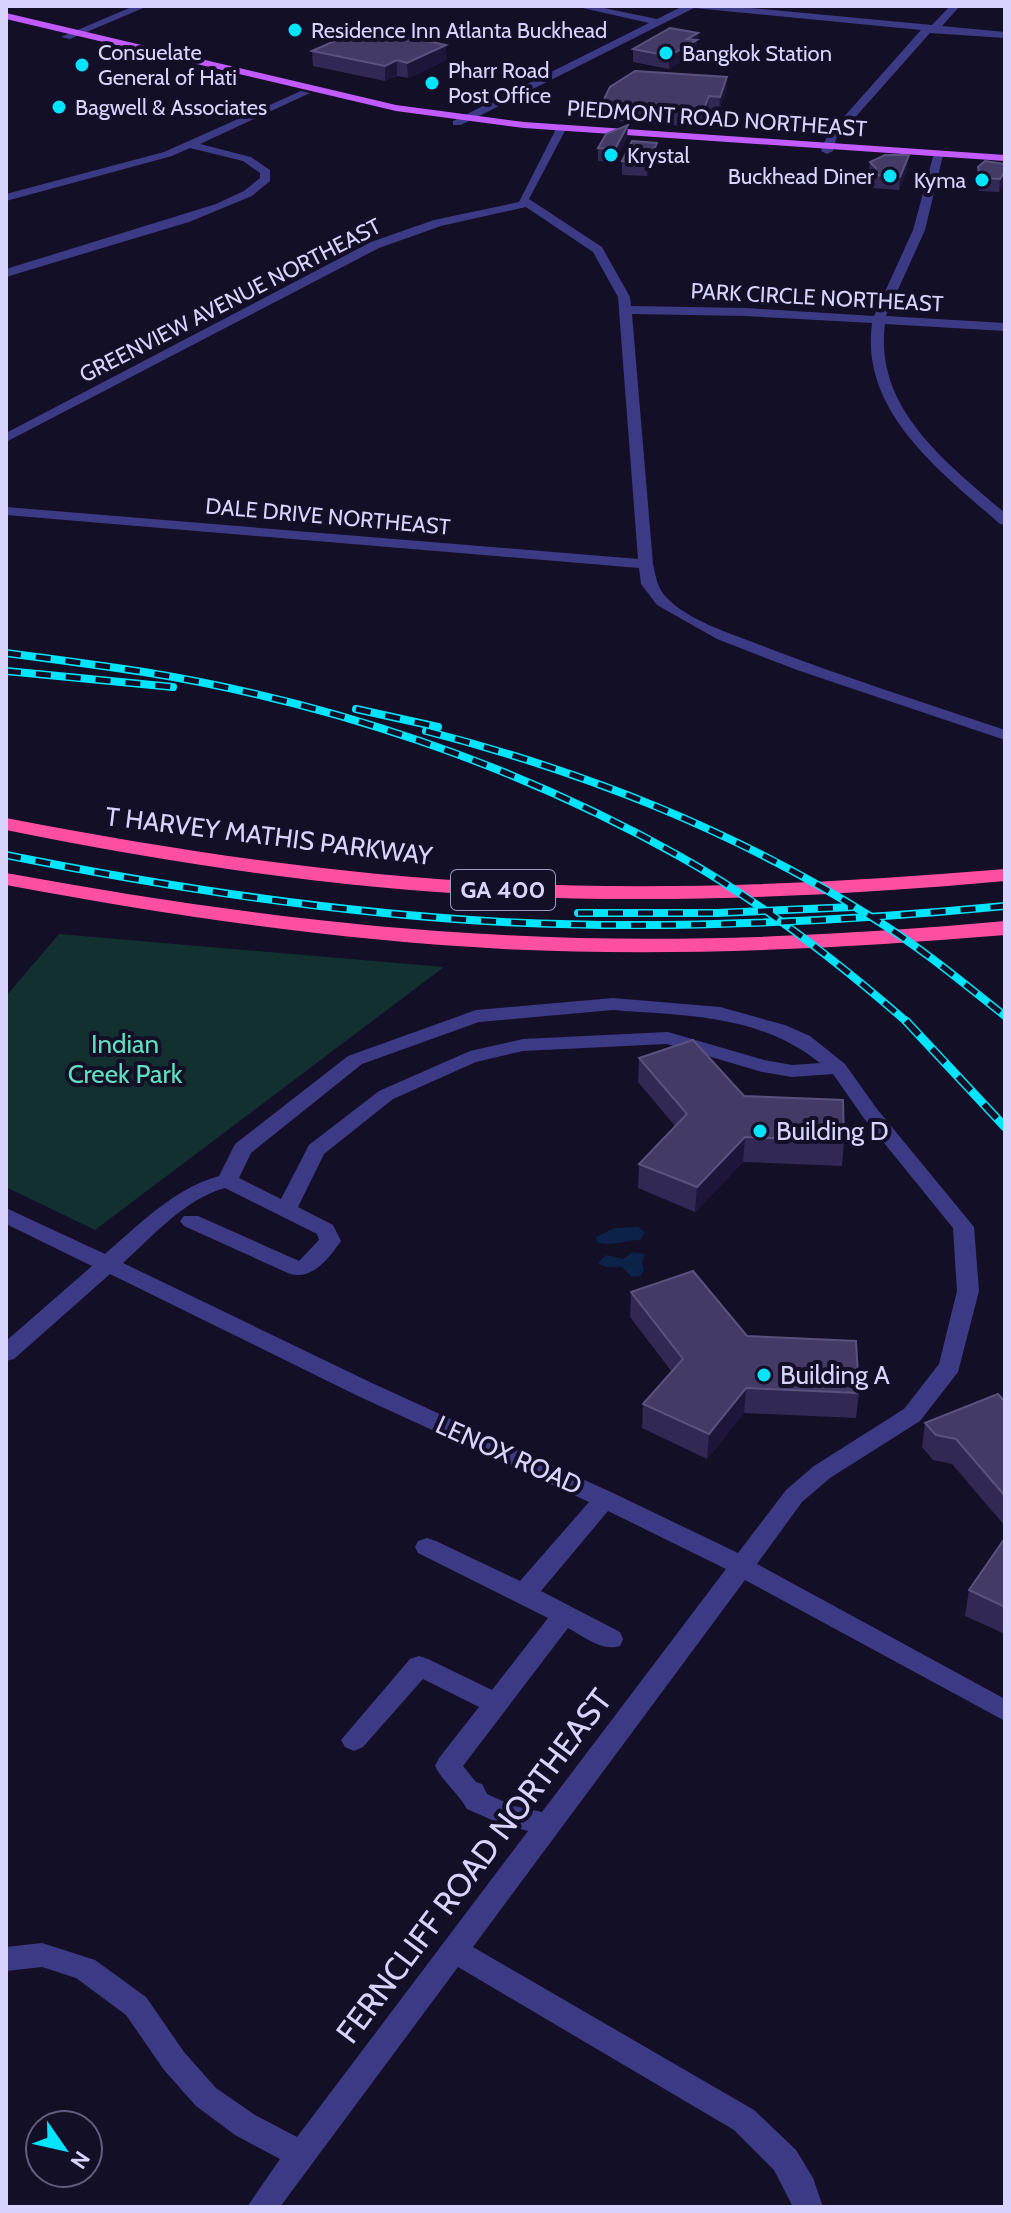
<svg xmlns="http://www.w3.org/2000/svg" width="1011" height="2213" font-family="Cabin,sans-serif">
<rect width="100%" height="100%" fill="#130f26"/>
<!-- green -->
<polygon fill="#12302f" points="59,934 444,967 95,1230 6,1187 6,996"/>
<!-- water -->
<g fill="#0c2248">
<path d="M638,1227L645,1232L640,1240C626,1240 610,1247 597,1242L596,1237L614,1228Z"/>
<polygon points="633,1252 645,1254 642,1263 644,1270 640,1276 632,1277 622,1267 606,1267 598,1263 606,1255 623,1259"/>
</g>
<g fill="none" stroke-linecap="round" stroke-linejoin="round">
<!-- minor -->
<g fill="#3d3a85" fill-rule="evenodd">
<polygon points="134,6 148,6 70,39 61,37"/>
<polygon points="574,6 594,6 657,19 683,6 729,6 932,25 950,6 960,6 942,26 1005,32 1005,38 930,33 836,139 833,151 827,154 821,151 827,136 921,30 694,8 461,125 453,125 453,121 649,23"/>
<polygon points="301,91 310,93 200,144 251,157 270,170 270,181 252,196 189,222 6,277 6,269 216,204 244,191 260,178 260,173 243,161 190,148 172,156 6,201 6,194 164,152"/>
<path d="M558,125L567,127L529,199L602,247L630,297L631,306L746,308L874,316L913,230L934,153L944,151L925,230L886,316L1005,323V331L885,324C874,409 947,463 1005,513V525L1000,524C940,471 860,412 872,323L746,316L632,314L653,564C656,577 657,588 667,598C689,621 730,633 760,645C840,676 923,702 1005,730V740L797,670L717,639L657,605L641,584L639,568L6,515V507L638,559L618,297L593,252L526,207L441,226L379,248L6,442V433L371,242L434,220L519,202Z"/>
<path d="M613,998L720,1007L785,1025L810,1036L845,1064L877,1109L974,1227L979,1291L958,1372L920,1421L830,1478L802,1502L757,1564L1005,1699V1721L745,1580L473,1947L754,2110L796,2150L813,2178L823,2207H793L774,2170L734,2130L458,1967L280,2207H247L280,2159L235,2135L196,2106L164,2070L126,2015L76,1978L42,1967L6,1971V1947L42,1943L95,1960L146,1997L184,2052L216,2088L255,2115L297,2137L528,1831L501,1824L467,1809C459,1794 443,1782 435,1766L439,1758L479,1707L423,1679L363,1747L354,1751L345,1747L341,1740L410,1659L419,1656L428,1659L492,1690L548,1618L418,1553L415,1547L418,1541L427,1538L436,1541L520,1581L589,1502L358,1396L110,1274L14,1359L6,1361V1341L92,1266L6,1224V1208L105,1254C140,1224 173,1189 219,1176L235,1144L348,1056L476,1010ZM613,1010C687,1016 759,1014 820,1063L792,1065L764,1060L668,1032L523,1039L470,1051L379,1091L309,1145L281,1199L239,1178L251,1153L362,1064L479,1022ZM667,1044L762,1072L792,1077L833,1074L863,1117L953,1228L957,1291L939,1364L904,1409L814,1466L786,1490L738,1553L613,1493L374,1384L123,1263C153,1236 185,1199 225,1188L317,1234L319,1240L299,1261L198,1216H184L180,1221L184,1226L290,1274C313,1280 329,1258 341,1241L333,1225L298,1207L324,1154L393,1099L476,1062L523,1051ZM608,1511L726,1569L542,1812L514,1806L487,1794L482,1784L476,1782L463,1766L568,1628C583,1636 602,1652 620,1646L623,1639L620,1632L541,1591Z"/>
</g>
<!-- major -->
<polygon fill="#c25bff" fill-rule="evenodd" points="6,13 396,105 524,122 1005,155 1005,161 524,128 396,111 6,19"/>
<!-- highway -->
<g fill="#ff4fa3" fill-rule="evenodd">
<path d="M6,818C171,850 336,875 503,883C671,891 838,883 1005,869V881C796,900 586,907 377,887C252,875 129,855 6,830Z"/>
<path d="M6,873C171,903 336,927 504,935C671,944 838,936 1005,921V935C838,949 671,957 504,949C336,940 171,916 6,885Z"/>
</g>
<!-- rail-far1 casing -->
<g stroke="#00e5ff" stroke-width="8">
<g id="rail-far1">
<path d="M6,653C52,659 98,665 144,672C329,702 515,764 679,856C761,902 837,961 908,1023"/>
<polyline points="6,671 173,687"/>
<polyline points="356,709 438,727"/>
<path d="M426,731C585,772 734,830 873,918C920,947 962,982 1005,1016"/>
<path d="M6,855C171,888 336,913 503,922C671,930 838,922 1005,906"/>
<polyline points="578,913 717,913 853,907"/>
</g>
</g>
<!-- rail casing -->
<g stroke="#00e5ff" stroke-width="9">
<polyline id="rail" points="906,1021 1005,1127"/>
</g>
<!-- rail-far1 -->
<use href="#rail-far1" stroke="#130f26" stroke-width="5" stroke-dasharray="15" stroke-linecap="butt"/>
<!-- rail -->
<use href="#rail" stroke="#130f26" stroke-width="6" stroke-dasharray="19" stroke-linecap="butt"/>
</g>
<!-- wall -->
<g fill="#312854">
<polygon points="698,33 696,53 669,69 633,62 633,49"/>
<polygon points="312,51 447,60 408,78 397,76 385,81 313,66"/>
<polygon points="727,77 727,89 719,110 708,109 701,127 600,120 600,107"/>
<polygon points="627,138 614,162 598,161 598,148"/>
<polygon points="657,143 657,156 647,176 622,175 622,161"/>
<polygon points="870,162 908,168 899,190 873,188 873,180 868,175"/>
<polygon points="1005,164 1005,182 999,192 979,191 976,181 978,167"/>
<polygon points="639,1058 744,1096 844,1141 842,1166 743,1162 695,1212 638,1188 639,1164 675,1126 638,1082"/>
<polygon points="631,1292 747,1336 859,1393 856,1418 744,1413 707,1459 642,1428 643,1404 672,1372 630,1317"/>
<polygon points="1005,1402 1005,1526 952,1464 933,1460 922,1447 925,1423"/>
<polygon points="1005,1538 1005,1634 965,1616 969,1590"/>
</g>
<!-- shaded-wall -->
<g fill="#1d163a">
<polygon points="698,33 696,53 669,69 669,56 687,39"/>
<polygon points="446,45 447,60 408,78 407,63"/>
<polygon points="397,60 397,76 385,81 385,66"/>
<polygon points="727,77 727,89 719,110 720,97"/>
<polygon points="709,96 708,109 701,127 702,114"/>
<polygon points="628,125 627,138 614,162 615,149"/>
<polygon points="657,143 657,156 647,176 647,163"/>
<polygon points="909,155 908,168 899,190 900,177"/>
<polygon points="1005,171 1005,182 999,192 1000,179"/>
<polygon points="745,1137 743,1162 695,1212 697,1187"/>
<polygon points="746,1388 744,1413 707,1459 709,1434"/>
</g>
<!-- building -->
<g fill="#433a66" stroke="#5a527e" stroke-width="2">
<polygon points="366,27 446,45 407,63 397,60 385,66 312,51"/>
<polygon points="670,28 698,33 687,39 697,40 669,56 633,49"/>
<polygon points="635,71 727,77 720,97 709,96 702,114 600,107 610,87"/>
<polygon points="628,125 615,149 598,148 606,134"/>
<polygon points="632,141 657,143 647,163 622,161"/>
<polygon points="885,155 909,155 900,177 874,175 876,168 870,162"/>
<polygon points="985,161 1005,164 1005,171 1000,179 980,178 978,167"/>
<polygon points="693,1040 744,1096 843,1100 844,1141 745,1137 697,1187 639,1164 687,1114 639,1058"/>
<polygon points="693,1271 747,1336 856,1341 859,1393 746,1388 709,1434 643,1404 683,1359 631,1292"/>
<polygon points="998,1394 1005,1402 1005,1496 956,1439 936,1435 925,1423"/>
<polygon points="1005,1538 1005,1607 969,1590"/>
</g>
<!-- markers -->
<g fill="#00e5ff" stroke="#130f26" stroke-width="3">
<circle cx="295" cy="30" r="8"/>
<circle cx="666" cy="53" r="8"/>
<circle cx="82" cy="65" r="8"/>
<circle cx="432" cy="83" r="8"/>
<circle cx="59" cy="107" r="8"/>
<circle cx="611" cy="155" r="8"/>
<circle cx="890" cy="176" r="8"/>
<circle cx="982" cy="180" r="8"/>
<circle cx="760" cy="1131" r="8"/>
<circle cx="764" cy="1375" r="8"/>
</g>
<g text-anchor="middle" stroke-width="8" stroke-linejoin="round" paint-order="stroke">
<!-- far-poi labels -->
<g font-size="22" fill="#d9d4ff" stroke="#130f26" text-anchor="start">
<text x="311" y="38">Residence Inn Atlanta Buckhead</text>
<text x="98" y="60">Consuelate<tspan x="98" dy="25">General of Hati</tspan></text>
<text x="682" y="61">Bangkok Station</text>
<text x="448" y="78">Pharr Road<tspan x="448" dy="25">Post Office</tspan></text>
<text x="75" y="115">Bagwell &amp; Associates</text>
<text x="627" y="163">Krystal</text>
<text x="874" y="184" text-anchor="end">Buckhead Diner</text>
<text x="966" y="188" text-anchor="end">Kyma</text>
</g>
<!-- far-street labels -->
<g font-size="22" fill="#d9d4ff" stroke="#130f26">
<text transform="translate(717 118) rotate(4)" y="8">PIEDMONT ROAD NORTHEAST</text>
<text transform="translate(817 297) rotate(3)" y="8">PARK CIRCLE NORTHEAST</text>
<text transform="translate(230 300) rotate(-27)" y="8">GREENVIEW AVENUE NORTHEAST</text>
<text transform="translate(328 516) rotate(5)" y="8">DALE DRIVE NORTHEAST</text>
</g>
<!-- shield labels -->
<rect fill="#130f26" stroke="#9e99be" stroke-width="2" x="451" y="870" width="104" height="40" rx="6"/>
<g font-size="24" font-weight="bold" fill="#d9d4ff">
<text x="503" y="898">GA 400</text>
</g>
<!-- street labels -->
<g font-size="26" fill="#d9d4ff" stroke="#130f26">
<text transform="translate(269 836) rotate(7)" y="9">T HARVEY MATHIS PARKWAY</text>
<text transform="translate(509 1455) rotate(24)" y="9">LENOX ROAD</text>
</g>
<!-- park labels -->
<g font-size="26" fill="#5fe0c0" stroke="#130f26">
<text x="125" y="1053">Indian<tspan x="125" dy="30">Creek Park</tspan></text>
</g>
<!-- poi labels -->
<g font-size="26" fill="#d9d4ff" stroke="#130f26" text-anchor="start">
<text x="776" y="1140">Building D</text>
<text x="780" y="1384">Building A</text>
</g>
<!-- near-street labels -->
<g font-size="32" fill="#d9d4ff" stroke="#130f26">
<text transform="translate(474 1866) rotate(-53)" y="11">FERNCLIFF ROAD NORTHEAST</text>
</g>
</g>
<!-- border -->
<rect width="1011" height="2213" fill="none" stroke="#d9d4ff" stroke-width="16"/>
<!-- north arrow -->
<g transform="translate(64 2149) rotate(124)"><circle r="38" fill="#130f26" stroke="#625e7d" stroke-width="2"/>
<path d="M0-6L14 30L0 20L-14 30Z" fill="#00e5ff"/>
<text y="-12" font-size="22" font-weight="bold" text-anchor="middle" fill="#d9d4ff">N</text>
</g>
</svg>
